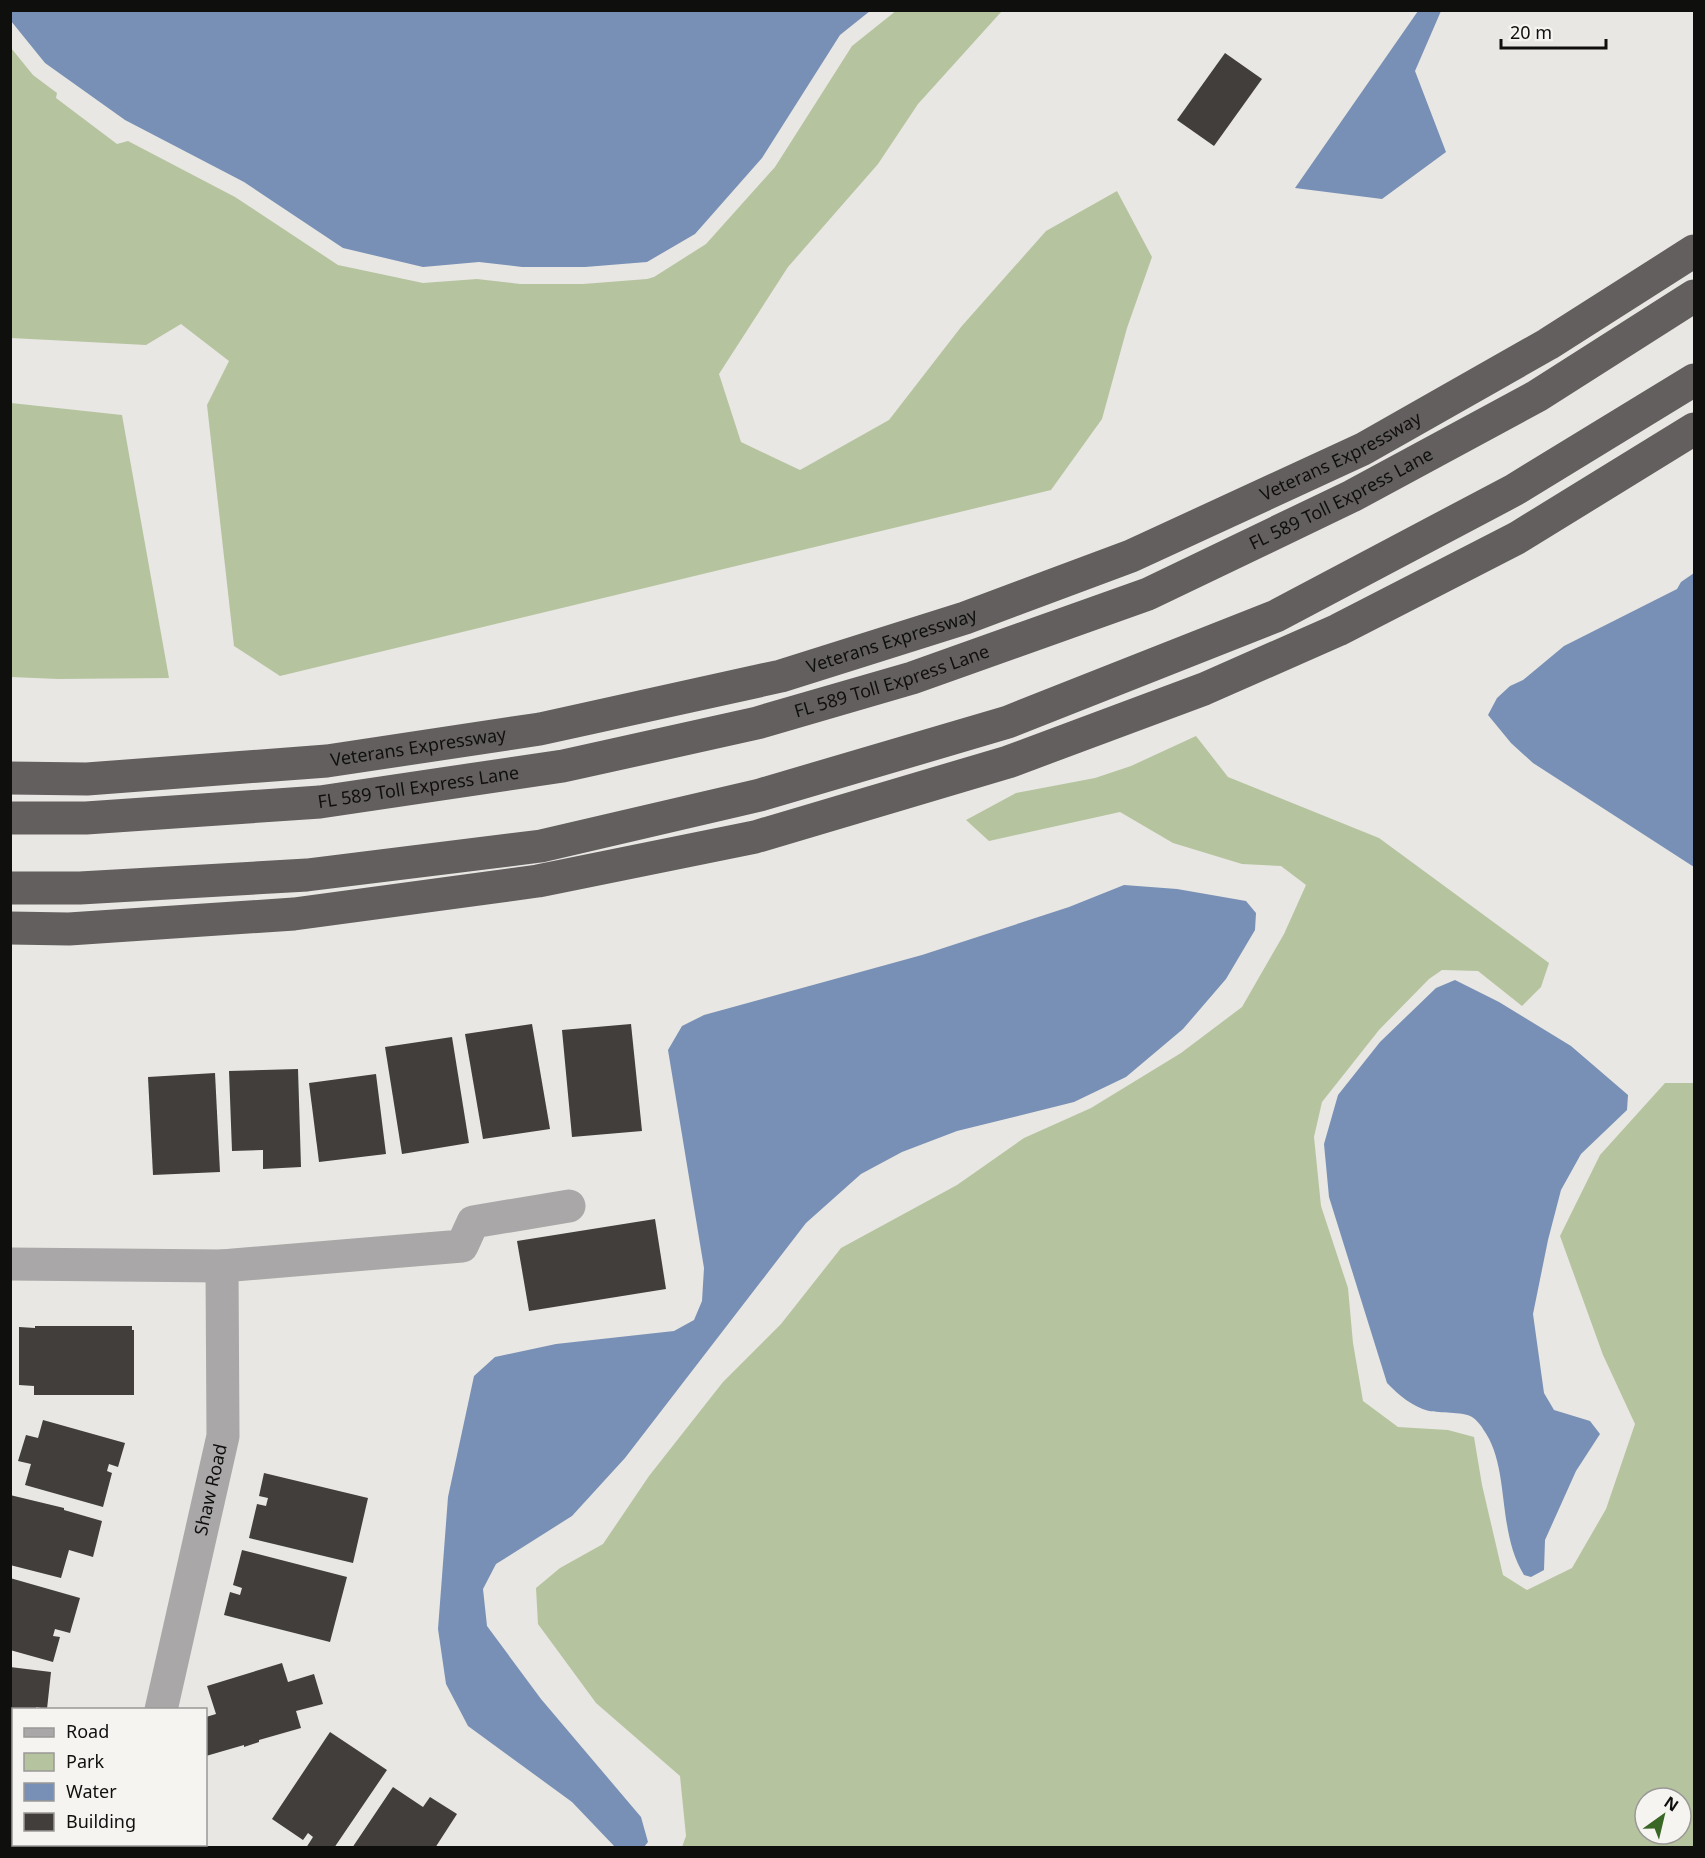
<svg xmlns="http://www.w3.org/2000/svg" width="1705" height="1858" font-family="'Noto Sans',sans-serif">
<rect width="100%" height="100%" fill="#e8e7e3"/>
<!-- green -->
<g fill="#b5c49f" fill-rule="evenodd">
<polygon points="897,10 1002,11 918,104 878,164 788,267 719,374 741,442 800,470 889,420 961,327 1046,231 1117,191 1152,257 1127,328 1102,419 1051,490 280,676 234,646 207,405 229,361 181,324 146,345 11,338 11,48 33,75 57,93 56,98 117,144 128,141 235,197 338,265 423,283 477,279 520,284 583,284 647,279 654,277 706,244 775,167 852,46"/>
<polygon points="11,403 122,415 169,678 58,679 11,677"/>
<path d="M1196,736L1228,777L1379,838L1549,963L1541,987L1522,1006L1478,971L1442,970L1429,979L1379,1030L1322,1102L1314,1137L1321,1206L1348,1288L1353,1343L1363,1401L1398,1427L1448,1430L1474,1437L1482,1485L1503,1575L1527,1590L1572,1568L1606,1509L1635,1424L1603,1355L1560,1236L1600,1155L1665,1083H1694V1847H682L686,1836L680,1776L596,1703L538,1624L536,1588L560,1568L603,1544L649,1476L723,1382L781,1324L841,1248L957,1185L1024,1138L1091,1108L1181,1053L1242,1007L1284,934L1306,885L1281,866L1242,864L1173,843L1120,812L989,841L966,820L1016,793L1095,778L1131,766ZM1645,1798H1681V1834H1645Z"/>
</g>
<!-- water -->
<g fill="#7890b5">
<polygon points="10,11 11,10 870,11 840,35 762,158 695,234 647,262 585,267 522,267 479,262 423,267 343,248 244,182 125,120 45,63 11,21"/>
<polygon points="1418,11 1441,11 1415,71 1446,152 1382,199 1295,188"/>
<polygon points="1694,573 1694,867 1533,763 1511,743 1488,715 1497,698 1510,686 1523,680 1564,646 1677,589 1681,582"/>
<polygon points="1124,885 1177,889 1246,901 1256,913 1255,930 1226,979 1183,1029 1126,1077 1074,1102 957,1131 902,1152 861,1174 806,1223 625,1458 572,1516 496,1564 483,1589 487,1626 541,1699 641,1817 648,1842 644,1847 615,1847 572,1802 468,1726 446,1684 438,1629 448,1497 474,1376 495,1357 556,1344 674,1331 694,1320 702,1301 704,1268 668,1050 682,1026 704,1015 922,955 1069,907"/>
<path d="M1455,980L1499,1002L1571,1046L1628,1095L1627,1110L1581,1154L1561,1190L1548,1240L1533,1314L1544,1393L1554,1410L1590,1421L1600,1434L1576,1471L1545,1540L1544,1570L1531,1577L1524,1575C1496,1530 1511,1467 1483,1429C1481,1425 1474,1417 1470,1416C1462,1412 1440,1413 1429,1411C1411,1406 1400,1396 1387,1383L1329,1197L1324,1144L1338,1095L1380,1042L1436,988Z"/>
</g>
<!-- building -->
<g fill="#413e3c">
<polygon points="1225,53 1262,79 1214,146 1177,120"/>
<polygon points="532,1024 550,1129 483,1139 465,1034"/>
<polygon points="631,1024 642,1131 572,1137 562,1030"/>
<polygon points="452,1037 469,1143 402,1154 385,1047"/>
<polygon points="298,1069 301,1167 263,1169 263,1150 232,1151 229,1071"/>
<polygon points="215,1073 220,1172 153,1175 148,1077"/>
<polygon points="376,1074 386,1154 319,1162 309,1083"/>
<polygon points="655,1219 666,1289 529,1311 517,1241"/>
<polygon points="35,1326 132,1326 132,1330 134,1330 134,1395 34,1395 34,1386 19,1385 19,1327 35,1328"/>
<polygon points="43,1420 125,1443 118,1467 109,1464 107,1471 112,1473 103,1507 25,1485 31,1464 18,1461 26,1435 38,1438"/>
<polygon points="264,1473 368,1498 353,1563 249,1538 257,1504 266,1506 268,1498 259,1496"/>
<polygon points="10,1495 64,1508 64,1510 102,1521 93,1557 69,1550 61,1578 10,1565"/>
<polygon points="242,1550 347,1577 330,1642 224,1615 230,1592 240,1595 242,1588 233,1585"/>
<polygon points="10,1578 80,1598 70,1633 55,1629 53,1636 60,1637 53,1662 10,1650"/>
<polygon points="282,1663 288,1682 314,1674 323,1704 296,1711 301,1728 259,1740 259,1742 244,1747 244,1745 206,1756 206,1717 216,1714 207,1686"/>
<polygon points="10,1667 51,1672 47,1709 36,1707 36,1710 14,1710 14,1737 10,1736"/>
<polygon points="330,1732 387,1770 334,1848 306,1848 313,1837 308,1833 303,1840 272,1819"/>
<polygon points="14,1755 14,1825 10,1825 10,1756"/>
<polygon points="393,1787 423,1807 430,1797 457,1814 435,1848 352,1848"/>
<polygon points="35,1844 67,1844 70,1848 31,1848"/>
</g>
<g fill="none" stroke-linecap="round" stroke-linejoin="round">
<!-- minor -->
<g stroke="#a9a7a7" stroke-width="33">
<polyline points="10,1264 222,1266 462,1246 473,1222 569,1206"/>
<path id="s1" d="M161,1710L223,1436L222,1266"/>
<polyline points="174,1844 178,1848"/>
</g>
<!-- highway -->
<g stroke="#635f5f" stroke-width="33">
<path id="s2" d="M10,778L87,779L327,761L540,729L781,676L965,618L1131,556L1363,449L1548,344L1694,251"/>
<path id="s3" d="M10,818H86L320,802L563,766L757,723L912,678L1148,594L1352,496L1537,396L1694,296"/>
<polyline points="10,888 80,888 307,875 541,846 760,795 1008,722 1276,616 1514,490 1694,380"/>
<polyline points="10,928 69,929 294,914 538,881 755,837 1008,762 1204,689 1338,630 1517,538 1694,429"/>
</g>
</g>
<g text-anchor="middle" stroke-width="6" stroke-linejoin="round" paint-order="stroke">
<!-- street labels -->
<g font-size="18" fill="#0f0f0e" stroke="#f6f4f1">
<text dy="6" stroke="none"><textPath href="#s2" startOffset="1382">Veterans Expressway</textPath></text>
<text dy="6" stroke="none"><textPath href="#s3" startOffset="1382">FL 589 Toll Express Lane</textPath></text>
<text dy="6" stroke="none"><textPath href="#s2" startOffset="896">Veterans Expressway</textPath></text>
<text dy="6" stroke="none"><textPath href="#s3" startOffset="896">FL 589 Toll Express Lane</textPath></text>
<text dy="6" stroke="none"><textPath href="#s2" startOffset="410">Veterans Expressway</textPath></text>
<text dy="6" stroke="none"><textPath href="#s3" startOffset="410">FL 589 Toll Express Lane</textPath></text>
<text dy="6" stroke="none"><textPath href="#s1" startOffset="226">Shaw Road</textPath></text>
</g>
</g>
<!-- border -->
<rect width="1705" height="1858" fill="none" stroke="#0f0f0e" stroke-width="24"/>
<!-- legend -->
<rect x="12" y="1708" width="195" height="138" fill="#f6f4f1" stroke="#9a9896" stroke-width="1.5"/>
<rect x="24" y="1728" width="30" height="9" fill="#a9a7a7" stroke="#9a9896" stroke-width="1.5"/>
<text x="66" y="1738" font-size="18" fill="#0f0f0e">Road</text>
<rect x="24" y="1753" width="30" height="18" fill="#b5c49f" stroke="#9a9896" stroke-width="1.5"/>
<text x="66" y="1768" font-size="18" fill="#0f0f0e">Park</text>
<rect x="24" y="1783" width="30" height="18" fill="#7890b5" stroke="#9a9896" stroke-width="1.5"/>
<text x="66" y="1798" font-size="18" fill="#0f0f0e">Water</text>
<rect x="24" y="1813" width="30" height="18" fill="#413e3c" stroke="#9a9896" stroke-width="1.5"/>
<text x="66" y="1828" font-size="18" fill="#0f0f0e">Building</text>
<!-- north arrow -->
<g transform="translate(1663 1816) rotate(34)"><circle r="28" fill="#f6f4f1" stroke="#9a9896" stroke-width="1.5"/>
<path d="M0-4.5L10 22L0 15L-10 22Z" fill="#396725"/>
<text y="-9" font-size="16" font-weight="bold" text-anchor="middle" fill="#0f0f0e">N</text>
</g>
<!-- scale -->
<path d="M1501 39v9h105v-9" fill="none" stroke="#0f0f0e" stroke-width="3"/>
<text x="1510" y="39" font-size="18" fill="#0f0f0e" stroke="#f6f4f1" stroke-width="4.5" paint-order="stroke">20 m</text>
</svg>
